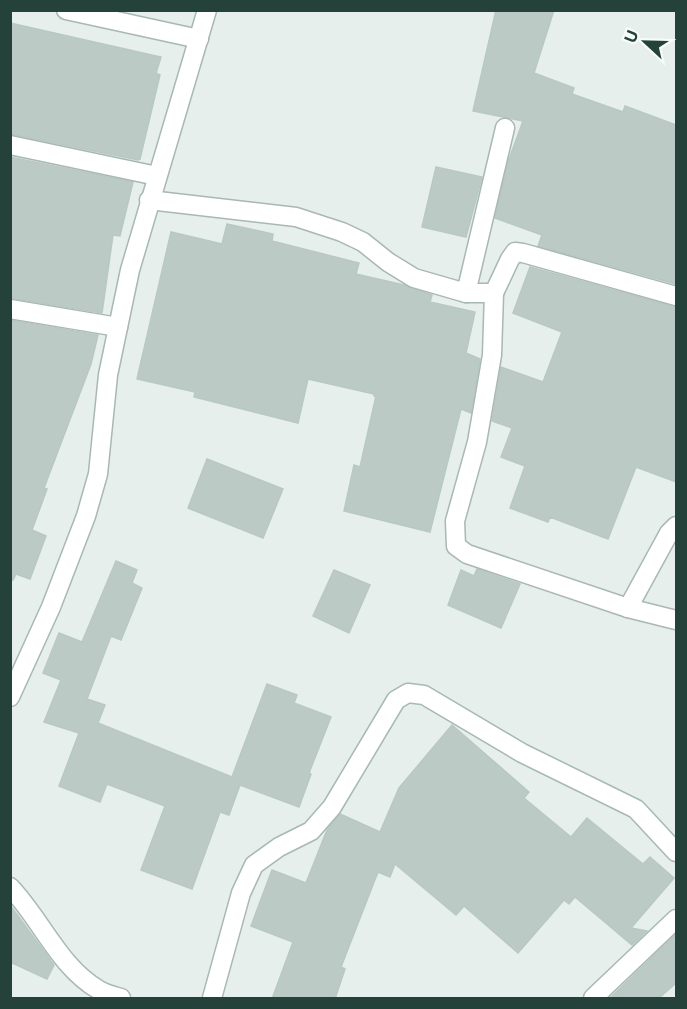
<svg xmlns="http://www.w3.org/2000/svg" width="687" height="1009" font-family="Inter,sans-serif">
<rect width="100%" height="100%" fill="#e6efeb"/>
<!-- building -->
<g fill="#bbcac4" stroke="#b8c9c2" stroke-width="1.5">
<polygon points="496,10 554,10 534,73 574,88 572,94 623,112 625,106 676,125 676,284 538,246 542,235 495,218 508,162 523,121 473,111"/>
<polygon points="10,23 161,57 156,73 160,75 140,159 138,160 10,134"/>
<polygon points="10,157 133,182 120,236 113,235 102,313 10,298"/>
<polygon points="436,167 482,177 466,237 422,227"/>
<polygon points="227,224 273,234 272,241 359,263 356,274 404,285 432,295 430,302 475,312 466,353 480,359 471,413 461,409 430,532 344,511 354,465 360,467 376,396 374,396 374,394 308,379 298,423 194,397 195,392 137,379 171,232 222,244"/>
<polygon points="530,267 676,307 676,482 636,467 608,539 550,517 548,522 510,508 525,466 501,457 512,428 492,421 501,367 543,382 562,332 513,313"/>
<polygon points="10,320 98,335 91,364 44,488 47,489 32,530 46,536 30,579 16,574 13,580 10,580"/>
<polygon points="207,459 283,489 263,538 188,508"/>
<polygon points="116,561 137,570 132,583 142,588 121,640 111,636 87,699 105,705 98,723 232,777 267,684 297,695 294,703 331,717 309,773 311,774 299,807 240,785 229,815 220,812 192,889 141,870 165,806 107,784 100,802 59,786 79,733 44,722 61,680 43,673 59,633 82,642"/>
<polygon points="477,569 520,584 501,628 448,605 461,570 474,576"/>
<polygon points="334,570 370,585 349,633 313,616"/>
<polygon points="452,725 529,792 524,798 571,837 587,818 643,864 650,857 674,878 631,928 647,931 632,945 575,897 569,904 564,900 518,953 464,906 456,915 395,864 390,877 378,872 341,967 345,969 335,999 272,999 293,942 251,926 272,870 306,883 327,830 340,814 380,832 399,788"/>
<polygon points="10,905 54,965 47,979 10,962"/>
<polygon points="676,934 676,983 658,999 609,999"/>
</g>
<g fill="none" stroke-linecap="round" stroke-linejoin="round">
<!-- minor casing -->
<g stroke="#a8b8b2" stroke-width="21">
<g id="minor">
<polyline points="66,10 199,39"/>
<polyline points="10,145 157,176"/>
<polyline points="149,200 296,217 342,232 363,242 388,262 414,278 466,293 494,293 492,355 477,442 455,521 456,546 467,554 628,608 676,620"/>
<polyline points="466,293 505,128"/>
<polyline points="494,293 510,259 515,252 523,253 676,296"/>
<polyline points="10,309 118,327"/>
<polyline points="628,608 669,533 676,526"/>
<path d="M10,887C41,919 59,967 99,990C105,994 114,996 121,998"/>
<polyline points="212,998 241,893 254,865 279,847 311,831 332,807 396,700 408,693 424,695 522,753 636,809 676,852"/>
<polyline points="593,998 676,919"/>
</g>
</g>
<!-- tertiary casing -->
<g stroke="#a8b8b2" stroke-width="21">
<polyline id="tertiary" points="10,697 51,607 86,516 98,474 108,375 130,270 207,10"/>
</g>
<!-- minor -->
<use href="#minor" stroke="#fff" stroke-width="18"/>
<!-- tertiary -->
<use href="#tertiary" stroke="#fff" stroke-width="18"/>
</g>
<!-- border -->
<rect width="687" height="1009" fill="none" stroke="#24423a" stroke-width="24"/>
<!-- north arrow -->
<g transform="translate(645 42) rotate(292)" stroke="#f7fbf9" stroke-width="4.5" paint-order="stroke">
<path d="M0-4.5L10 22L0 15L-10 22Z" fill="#24423a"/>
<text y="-9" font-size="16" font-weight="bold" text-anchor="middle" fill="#24423a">U</text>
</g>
</svg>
